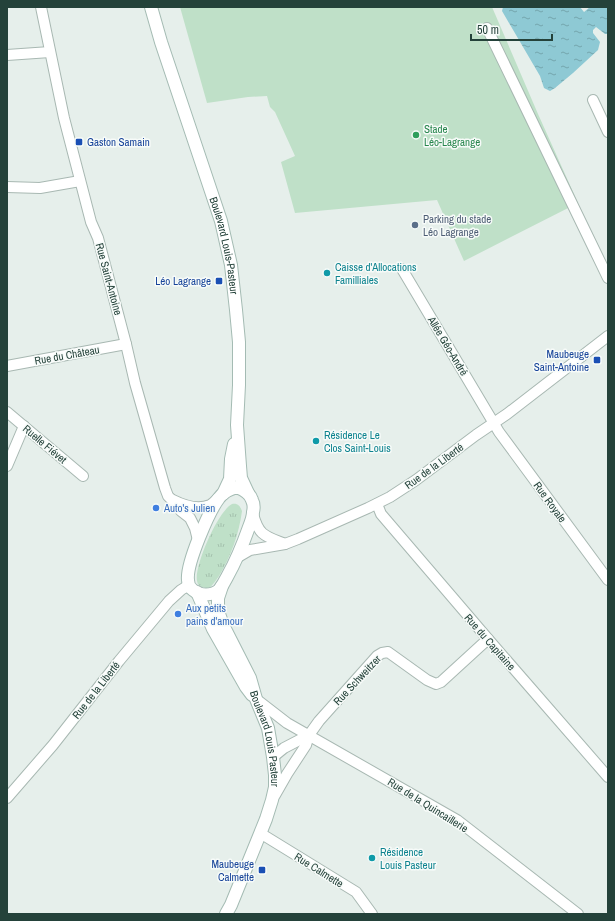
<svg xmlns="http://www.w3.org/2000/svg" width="615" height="921" font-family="'Archivo Narrow',sans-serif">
<defs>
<pattern id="grass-tufts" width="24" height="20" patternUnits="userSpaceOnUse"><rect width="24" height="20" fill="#bfe0c8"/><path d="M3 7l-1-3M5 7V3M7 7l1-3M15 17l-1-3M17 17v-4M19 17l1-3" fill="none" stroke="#a4c1ad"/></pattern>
<pattern id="water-ripples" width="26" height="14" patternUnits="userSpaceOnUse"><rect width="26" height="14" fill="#8ec9d4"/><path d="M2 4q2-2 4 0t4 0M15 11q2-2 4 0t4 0" fill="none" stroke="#74a5ad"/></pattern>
</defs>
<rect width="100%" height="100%" fill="#e6efeb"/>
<!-- grass -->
<path fill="url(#grass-tufts)" d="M232,504C238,503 240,506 242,511C239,534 231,556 219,576C216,580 213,585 209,588C203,588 198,587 197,581C194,566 218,511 232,504Z"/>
<!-- park -->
<polygon fill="#bfe0c8" points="180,7 492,7 538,114 578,203 464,261 437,200 295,213 281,162 295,156 275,112 270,107 267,96 248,97 207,103"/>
<!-- water -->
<polygon fill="url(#water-ripples)" points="503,7 580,7 584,12 590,7 608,7 608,34 605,34 596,27 593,30 593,33 600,42 598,50 573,73 555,88 550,91 544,88 540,76 502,11"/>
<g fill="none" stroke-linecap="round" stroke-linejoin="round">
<!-- minor casing -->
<g stroke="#a8b8b2" stroke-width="12">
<g id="minor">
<polyline points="41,7 64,118 91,222 98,238 126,344 135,383 165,488 168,496 171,499 181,511 190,518 195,528 198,540"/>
<polyline points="487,28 608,278"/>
<polyline points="7,55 50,52"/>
<polyline points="593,100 608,132"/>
<polyline points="7,187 40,188 80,181"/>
<polyline points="402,269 499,432 608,580"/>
<polyline points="7,366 126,344"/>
<polyline points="7,412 83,476"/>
<polyline points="7,466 24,426"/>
<path d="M173,500C183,505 198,510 210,505C212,504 215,501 217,499"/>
<polyline points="377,504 381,514 488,639 608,777"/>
<path d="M253,514C259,536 265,536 285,544"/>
<polyline points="238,557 250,550 285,544 298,539 368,508 390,497 416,480 476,435 507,414 608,336"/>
<polyline points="256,699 287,723 457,820 578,914"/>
<polyline points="273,757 284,748 309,735"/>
<polyline points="275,795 287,774 306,745 309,735 319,721 377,656 382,653 388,652 427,680 436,684 441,682 488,639"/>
<polyline points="7,798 53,745 119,661 169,601 181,590 189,585"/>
<polyline points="260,833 356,892 372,914"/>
</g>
</g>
<!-- secondary casing -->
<g stroke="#a4bbb3" stroke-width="14">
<g id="secondary">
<path id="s1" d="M151,7L161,42L221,221L231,265L236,310L239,342V385L237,425L240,466L241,478L248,493"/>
<path d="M237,487C244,490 250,493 252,500C254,504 254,508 253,512C253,517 251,522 249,527C243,544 236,561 227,577C225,581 222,586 219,590C212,596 200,596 193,590C190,588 188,584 188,580C186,564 209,511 219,498C223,492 230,489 237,487Z"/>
<polyline points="223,494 230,479 231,459 234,444"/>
<path id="s2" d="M222,586L218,598V611L223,625L250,678L256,699L268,728L273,757L275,775V787L272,800L266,819L231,905L226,914"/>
<polyline points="197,592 213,629 246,687 252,695"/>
</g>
</g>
<!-- minor -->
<use href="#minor" stroke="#fff" stroke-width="10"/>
<!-- secondary -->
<use href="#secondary" stroke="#fff" stroke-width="12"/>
</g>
<!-- markers -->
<circle fill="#2e9e5b" stroke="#f7fbf9" stroke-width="1.5" cx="416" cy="135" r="4"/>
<g fill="#1a4fb4" stroke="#f7fbf9" stroke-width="1.5">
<rect x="75" y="138" width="8" height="8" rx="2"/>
<rect x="215" y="277" width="8" height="8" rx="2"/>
<rect x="593" y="356" width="8" height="8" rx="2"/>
<rect x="258" y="866" width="8" height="8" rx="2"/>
</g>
<circle fill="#5c6f8a" stroke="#f7fbf9" stroke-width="1.5" cx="415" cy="225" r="4"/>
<g fill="#0f9aa8" stroke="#f7fbf9" stroke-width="1.5">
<circle cx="327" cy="273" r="4"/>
<circle cx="316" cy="441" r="4"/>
<circle cx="372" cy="858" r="4"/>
</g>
<g fill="#3f7fe0" stroke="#f7fbf9" stroke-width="1.5">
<circle cx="156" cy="508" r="4"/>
<circle cx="178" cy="614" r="4"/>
</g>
<g text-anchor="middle" stroke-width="3" stroke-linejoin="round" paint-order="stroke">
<!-- leisure labels -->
<g font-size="11" fill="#27864d" stroke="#f7fbf9" text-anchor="start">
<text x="424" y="133">Stade<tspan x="424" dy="13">Léo-Lagrange</tspan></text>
</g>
<!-- transit labels -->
<g font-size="11" fill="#164399" stroke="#f7fbf9" text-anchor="end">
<text x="87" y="146" text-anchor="start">Gaston Samain</text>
<text x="211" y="285">Léo Lagrange</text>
<text x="589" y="358">Maubeuge<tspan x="589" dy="13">Saint-Antoine</tspan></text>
<text x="254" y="868">Maubeuge<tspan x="254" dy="13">Calmette</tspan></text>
</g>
<!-- service labels -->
<g font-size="11" fill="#4e5e75" stroke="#f7fbf9" text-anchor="start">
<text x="423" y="223">Parking du stade<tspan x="423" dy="13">Léo Lagrange</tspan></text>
</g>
<!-- street labels -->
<g font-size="11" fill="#24423a" stroke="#f7fbf9">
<text dy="4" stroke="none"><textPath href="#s1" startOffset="250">Boulevard Louis-Pasteur</textPath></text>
<text transform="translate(109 279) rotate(75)" y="4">Rue Saint-Antoine</text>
<text transform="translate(448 346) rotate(59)" y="4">Allée Géo-André</text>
<text transform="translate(67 355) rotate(-10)" y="4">Rue du Château</text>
<text transform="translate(45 444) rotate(40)" y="4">Ruelle Fiévet</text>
<text transform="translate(434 466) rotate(-36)" y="4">Rue de la Liberté</text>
<text transform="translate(550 502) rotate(54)" y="4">Rue Royale</text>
<text transform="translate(490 642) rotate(49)" y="4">Rue du Capitaine</text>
<text transform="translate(357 680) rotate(-47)" y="4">Rue Schweitzer</text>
<text transform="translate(96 690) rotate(-52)" y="4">Rue de la Liberté</text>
<text dy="4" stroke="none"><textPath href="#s2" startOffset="163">Boulevard Louis Pasteur</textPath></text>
<text transform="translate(428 805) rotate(32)" y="4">Rue de la Quincaillerie</text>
<text transform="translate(319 870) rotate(32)" y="4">Rue Calmette</text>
</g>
<!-- culture labels -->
<g font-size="11" fill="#0d838f" stroke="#f7fbf9" text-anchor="start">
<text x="335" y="271">Caisse d'Allocations<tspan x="335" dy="13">Familliales</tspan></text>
<text x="324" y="439">Résidence Le<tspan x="324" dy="13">Clos Saint-Louis</tspan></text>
<text x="380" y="856">Résidence<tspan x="380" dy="13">Louis Pasteur</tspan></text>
</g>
<!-- shop labels -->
<g font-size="11" fill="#366cbe" stroke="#f7fbf9" text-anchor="start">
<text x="164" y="512">Auto's Julien</text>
<text x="186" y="612">Aux petits<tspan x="186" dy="13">pains d'amour</tspan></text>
</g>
</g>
<!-- border -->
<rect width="615" height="921" fill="none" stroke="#24423a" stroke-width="16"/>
<!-- scale -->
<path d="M471 34v6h81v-6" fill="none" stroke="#24423a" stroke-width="2"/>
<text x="477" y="34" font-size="12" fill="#24423a" stroke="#f7fbf9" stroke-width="3" paint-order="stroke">50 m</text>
</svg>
